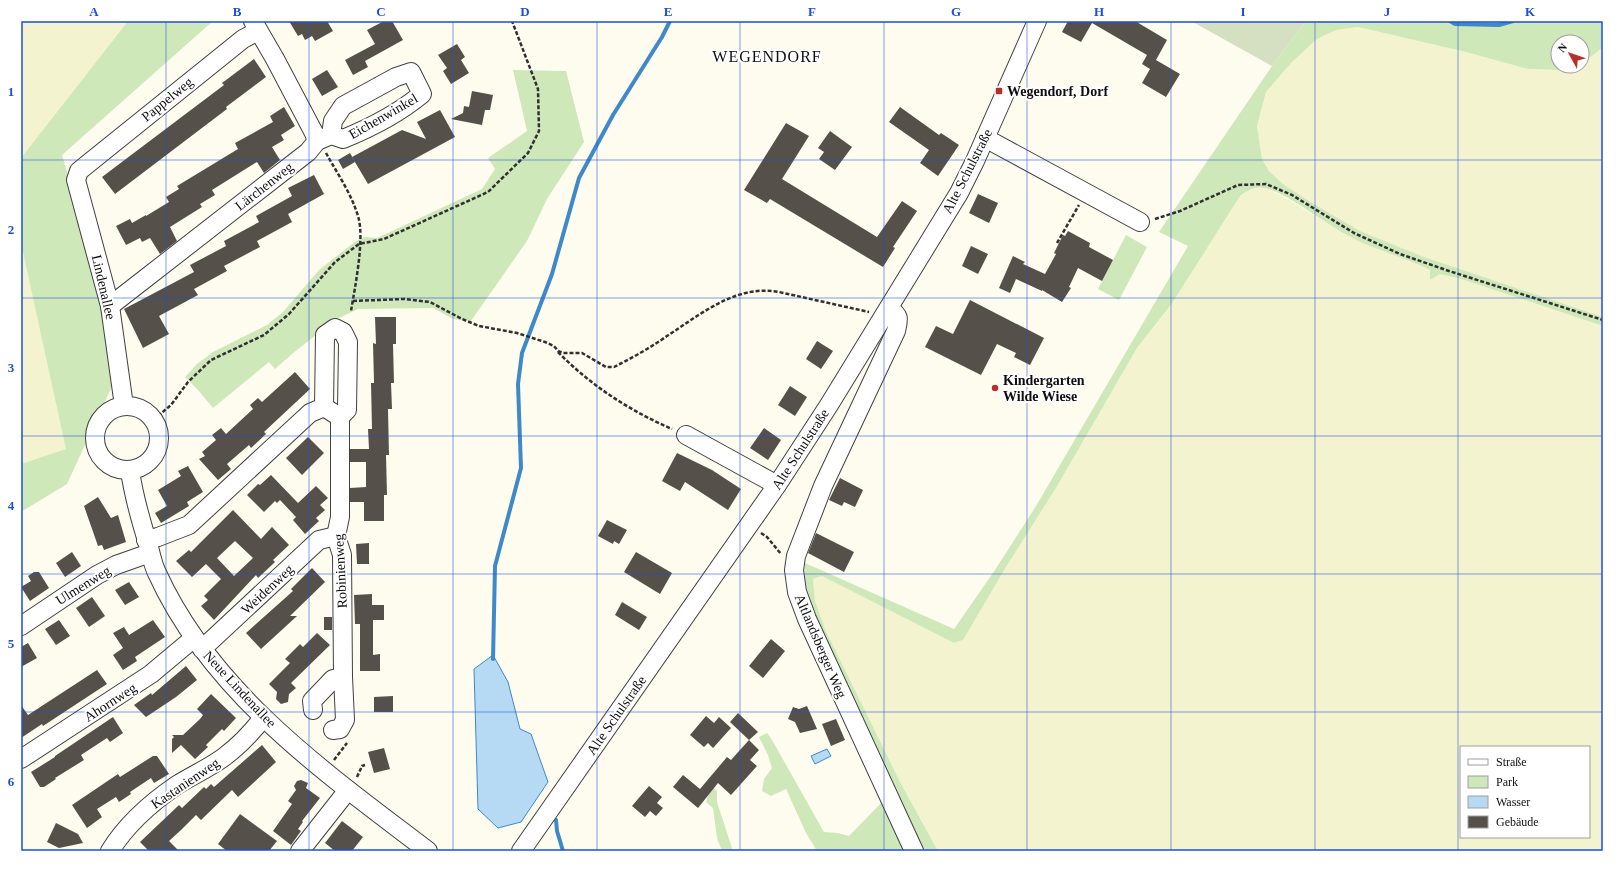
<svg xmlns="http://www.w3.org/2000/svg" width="1624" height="872" font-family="'Times New Roman',serif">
<rect width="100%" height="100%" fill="#fefcef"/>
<!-- farmland -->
<g fill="#f4f3d0" fill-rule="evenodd">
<polygon points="21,21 128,21 21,158"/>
<polygon points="1358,27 1466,52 1528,69 1560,70 1570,66 1582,66 1582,61 1592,56 1603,47 1603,317 1424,257 1360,231 1309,201 1283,184 1269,171 1262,159 1257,126 1266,92 1291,63 1317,39 1336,30"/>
<path d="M1253,187L1266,188L1286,198L1346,235L1374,248L1415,262L1430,270V280L1440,274L1461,279L1603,326V851H938L900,782L825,629L815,601L813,579L822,576L954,643L963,640L1006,567L1056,488L1137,348L1173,302L1240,196ZM1461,747H1589V837H1461Z"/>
<polygon points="21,243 67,449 21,464"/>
</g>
<!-- green -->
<g fill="#cfe8ba">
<polygon points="128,21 213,21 62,155 84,229 102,313 114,382 67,484 21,512 21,464 66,449 21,243 21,158"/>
<path d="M1306,21H1603V47L1592,56L1582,61V42H1558V66H1570L1560,70L1528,69L1466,52L1358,27L1336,30L1317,39L1291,63L1266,92L1257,126L1262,159L1269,171L1283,184L1309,201L1360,231L1424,257L1603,317V326L1461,279L1440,274L1430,280V270C1403,256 1372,250 1345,234C1323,222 1288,194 1265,188C1253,186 1249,190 1240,196L1173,302L1137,348L1056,488L1006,567L963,640L954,643L822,576L813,579L815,601L825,629L900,782L938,851H817L806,833L786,789L771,796L762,791L764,779L772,768L768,755L759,737L767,733L772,740L824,832L838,833L849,836L882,802L804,600L805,563L954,629L995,570L1036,506L1188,246L1159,232L1272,66Z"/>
<polygon points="513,70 566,71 584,142 547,199 527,241 471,321 453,319 433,308 358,309 335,320 292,354 275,369 269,362 213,408 198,390 185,377 197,364 213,352 267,325 283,312 319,270 356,241 365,237 377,238 482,189 495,169 488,158 527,131"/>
<polygon points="1126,235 1147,247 1119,300 1098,289"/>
<polygon points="707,781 717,791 717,802 733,851 722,851 717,838 713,808 706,802 708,795"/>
</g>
<!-- cemetery -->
<polygon fill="#d4e0c1" points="1191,21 1306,21 1272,66"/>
<!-- water -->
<g fill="#b6d9f4" stroke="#3f89c8">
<polygon points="493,655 508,682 520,729 531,734 548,782 521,822 498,828 478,809 474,669"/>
<polygon points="827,749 831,756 815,764 811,756"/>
</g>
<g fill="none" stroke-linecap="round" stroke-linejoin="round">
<!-- stream -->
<g stroke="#3f89c8" stroke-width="4">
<polyline points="1450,21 1455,24 1499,25 1513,21"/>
<polyline points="493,659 495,566 521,468 518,384 522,353 552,274 579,178 613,115 662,37 670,21"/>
<polyline points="556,820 557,831 563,851"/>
</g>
</g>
<!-- building -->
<g fill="#56504b" fill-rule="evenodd">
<polygon points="289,21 327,21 333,31 315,41 312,36 305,40 302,34 298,36"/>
<polygon points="384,21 392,21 403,40 365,61 368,67 353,75 345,60 375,44 367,30"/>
<polygon points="1068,21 1135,21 1167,40 1156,60 1180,74 1166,97 1142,83 1150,69 1142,64 1147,55 1092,23 1081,42 1062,32"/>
<polygon points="457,44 465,57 461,60 469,73 451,84 443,71 447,68 438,55"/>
<polygon points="254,59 266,77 226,107 227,109 115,194 102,177 224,85 222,83"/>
<polygon points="327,70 338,87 322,96 312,79"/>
<polygon points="472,91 493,95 490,110 485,110 482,125 451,119 463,113 464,106 469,107"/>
<polygon points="284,107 295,126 281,135 284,140 272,147 280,160 264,173 257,162 212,190 215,195 200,204 202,207 170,227 177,241 160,254 150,238 142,242 140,238 126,245 116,226 130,219 132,223 146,215 146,216 169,202 166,197 179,189 177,186 238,149 235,143 273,122 270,116"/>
<polygon points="900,107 939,135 941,133 959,145 938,176 920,163 929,150 889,122"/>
<polygon points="440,110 455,137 368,184 352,157 402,130 426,139 417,122"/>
<polygon points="786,123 809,136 782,179 877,237 902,201 917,211 893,247 895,248 883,267 770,199 767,203 744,190"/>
<polygon points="830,131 852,147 835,170 819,159 824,152 818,148"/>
<polygon points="350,153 355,162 343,169 338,160"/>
<polygon points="314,175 324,194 288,214 292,222 257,241 260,247 224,266 227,271 194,289 198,295 159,316 169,334 143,348 124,309 194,272 190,265 226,246 224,241 259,222 256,216 292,196 288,188"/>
<polygon points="978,194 998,203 989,223 969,213"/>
<polygon points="1068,231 1090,243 1089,247 1113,260 1102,281 1078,268 1069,287 1071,288 1062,302 1042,290 1042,291 1016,279 1010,293 999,288 1013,256 1025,262 1023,264 1045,274 1056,254 1054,253 1063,235 1065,236"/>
<polygon points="971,246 988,254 978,274 962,266"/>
<polygon points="970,300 1044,338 1030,365 1014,357 1016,353 997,344 981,375 925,347 936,326 953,334"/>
<polygon points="375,317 396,317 396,344 393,344 394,383 391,383 392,409 388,409 389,455 386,455 387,495 384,495 384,521 364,521 364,502 350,502 350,488 366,487 366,462 350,462 350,449 369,449 368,429 372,429 371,383 374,383 373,343 376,344"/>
<polygon points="817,341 833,351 821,369 806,359"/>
<polygon points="295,372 310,389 264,432 266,434 251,448 249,445 227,464 231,469 218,480 199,459 205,456 202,452 216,440 212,435 221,428 226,434 253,409 250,405 258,398 262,402"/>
<polygon points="790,386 807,397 795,416 778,405"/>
<polygon points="764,428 781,440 768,460 750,448"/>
<polygon points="308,437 324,453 302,475 286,458"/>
<polygon points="677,453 712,470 741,489 728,510 685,482 680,491 662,481"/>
<polygon points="188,466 203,492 187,502 189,506 161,523 155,513 167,506 158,490 181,476 178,471"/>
<polygon points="271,475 298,503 316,486 328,498 320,505 325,510 316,518 319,521 305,534 293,520 296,517 280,500 277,503 275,501 264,512 247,495 258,484 260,485"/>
<polygon points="840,478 863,490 855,507 844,502 842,506 829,500"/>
<polygon points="98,497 111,518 118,515 126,542 104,550 102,545 98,546 84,506"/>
<path d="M233,510L261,539L272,527L289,545L273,560L275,562L258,578L256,575L214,620L201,606L208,600L204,596L221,579L206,564L192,577L176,561L189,550L191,552ZM235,541L253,558L234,576L217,558Z"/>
<polygon points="607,520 627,530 619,544 614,541 613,544 598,536"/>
<polygon points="816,533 854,552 844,572 808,553"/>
<polygon points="369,543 369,564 357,564 356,544"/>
<polygon points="72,552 81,566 65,577 56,563"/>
<polygon points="636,552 672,573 660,594 624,572"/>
<polygon points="312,568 325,582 290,616 297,616 261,649 246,633 293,591 291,589"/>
<polygon points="34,572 39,572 49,588 30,601 21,587 31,581 28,576"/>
<polygon points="129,582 139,597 125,605 115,590"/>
<polygon points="372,594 372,605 384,605 384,620 373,620 373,655 380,654 380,671 360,671 360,624 355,624 354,595"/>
<polygon points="92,597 105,616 89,627 76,608"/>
<polygon points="622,602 647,617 639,630 615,615"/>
<rect x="324" y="617" width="8" height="13"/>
<polygon points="59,620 70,636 56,645 45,629"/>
<polygon points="153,620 165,637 135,657 137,661 123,670 113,655 123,648 113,633 124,627 129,635"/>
<polygon points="317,633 330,645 291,683 296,688 289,694 288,702 281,704 276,699 277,692 269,684 290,663 285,659 300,644 303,647"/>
<polygon points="771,639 785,651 763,678 749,666"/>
<polygon points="28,643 37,658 21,667 21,647"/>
<polygon points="186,666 197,680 176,697 146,717 134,705 151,693 152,695"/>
<polygon points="97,670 107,684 43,726 42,724 21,738 21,705 28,715"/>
<polygon points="211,694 236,718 224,731 222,729 206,745 208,747 195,759 181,745 172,753 172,739 174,737 172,735 183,735 200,719 203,715 197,709"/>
<polygon points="393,696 393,712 374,712 374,697"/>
<polygon points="807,706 817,729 800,733 795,722 788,719 793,707 799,709"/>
<polygon points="738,713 758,732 749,740 759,750 750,760 757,766 731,795 718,783 698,808 673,787 683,775 700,789 727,757 731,760 749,740 730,722"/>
<polygon points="706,716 714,723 719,717 731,728 713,748 708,743 704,747 690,735"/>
<polygon points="113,717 123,733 110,742 107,738 81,755 84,760 55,778 56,779 44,787 40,787 31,772 55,757 55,756"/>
<polygon points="836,719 845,740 831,746 822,724"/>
<polygon points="262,745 276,762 238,797 232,790 201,820 196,815 181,830 169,841 179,851 149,851 140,842 179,805 182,808 204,787 206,789 211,784 214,787"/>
<polygon points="384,748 390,769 374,773 368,752"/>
<polygon points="153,756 157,756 169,774 154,783 151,778 130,792 131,794 119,802 116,797 97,809 102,817 87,828 72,805 118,774 120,777"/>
<polygon points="301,780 308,783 306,788 320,798 302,821 303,822 298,829 301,831 291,845 273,831 292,804 288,801 296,790 294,786 297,781"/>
<polygon points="649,786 662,797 657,803 663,808 656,816 650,811 645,817 632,806"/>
<polygon points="240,814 277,841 269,851 227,851 218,844"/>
<polygon points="342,821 363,837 352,851 335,851 325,843"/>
<polygon points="56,823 78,834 83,843 59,848 47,842"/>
</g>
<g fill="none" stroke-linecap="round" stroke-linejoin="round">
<!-- minor casing -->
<g stroke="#414141" stroke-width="20">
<g id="minor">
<polyline points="985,138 1140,222"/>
<path d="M317,141L331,135L343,139C370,128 399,113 422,94L411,72L396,77L343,106L333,121L331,135"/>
<polyline points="110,306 308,152 317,141 314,133 275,59 253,21"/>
<path d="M889,308C900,316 899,318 896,331L823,486L796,556L794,570L797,592L807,619L914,851"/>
<circle cx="127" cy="438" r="32"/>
<polyline points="124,406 110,306 76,180 79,171 243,39 258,31"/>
<polyline points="686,435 777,485"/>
<path d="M130,471C134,497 141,522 149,547C151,555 153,565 157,573C212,694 326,773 428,851"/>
<polyline points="146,540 158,537 189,525 310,413 324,407 335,414"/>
<polyline points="21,626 97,575 116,565 150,553"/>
<polyline points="202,649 319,540 336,536"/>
<polyline points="313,710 312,701 333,679 343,677 342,555 336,536 340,517 340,417 347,410 348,342 343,332 335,328 325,335 324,407"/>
<polyline points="333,730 340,729 345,720 343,677"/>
<polyline points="21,759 151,674 194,638"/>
<path d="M110,851C126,825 152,802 177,785C193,775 209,768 224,757C239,746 252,732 263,718"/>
<polyline points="300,851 348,790"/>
<polyline points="521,851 777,485 829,405 959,193 975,161 1037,21"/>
</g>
</g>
<!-- path -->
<g stroke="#303030" stroke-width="2.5" stroke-dasharray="4 2" stroke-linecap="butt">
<path d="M326,153C337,173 351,193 358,216C365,238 355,287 351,311"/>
<polyline points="1155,219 1180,211 1238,185 1266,184 1292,195 1354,233 1400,254 1449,271 1603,320"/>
<polyline points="1057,243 1079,205"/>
<path d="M353,301L404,299L430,302L462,319L479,326L517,333L545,342L554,346L558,351L563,353H582L606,367H614C632,358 650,348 667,336C701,314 736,284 779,292L869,312"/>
<path d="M558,352C590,385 630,411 672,429"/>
<polyline points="158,416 171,405 188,382 211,360 264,335 289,314 335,262 359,244 384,239 488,192 528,153 539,131 538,89 512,21"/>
<polyline points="761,533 767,537 781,554"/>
<polyline points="334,760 347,743"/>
<polyline points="357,777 362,766 365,765"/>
</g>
<!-- minor -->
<use href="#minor" stroke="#fff" stroke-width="18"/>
</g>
<!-- grid -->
<path fill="none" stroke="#1d4ed8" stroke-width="1" stroke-opacity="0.55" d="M166,21V851M309,21V851M453,21V851M597,21V851M740,21V851M884,21V851M1027,21V851M1171,21V851M1315,21V851M1458,21V851M21,160H1603M21,298H1603M21,436H1603M21,574H1603M21,712H1603"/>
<!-- markers -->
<g fill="#b92d2b" stroke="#fff" stroke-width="1.5">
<rect x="995" y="87" width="8" height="8" rx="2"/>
<circle cx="995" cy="388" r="4"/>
</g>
<g text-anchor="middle" stroke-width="4" stroke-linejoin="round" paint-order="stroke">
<!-- poi labels -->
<g font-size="14" font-weight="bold" fill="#0e0e0e" stroke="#fff" text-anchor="start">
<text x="1007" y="96">Wegendorf, Dorf</text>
<text x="1003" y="385">Kindergarten<tspan x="1003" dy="16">Wilde Wiese</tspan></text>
</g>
<!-- street labels -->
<g font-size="14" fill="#0e0e0e" stroke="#fff">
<text transform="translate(167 99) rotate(-39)" y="5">Pappelweg</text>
<text transform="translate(383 116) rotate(-30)" y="5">Eichenwinkel</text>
<text transform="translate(967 171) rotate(-63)" y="5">Alte Schulstraße</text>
<text transform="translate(264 186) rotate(-38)" y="5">Lärchenweg</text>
<text transform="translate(104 287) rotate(77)" y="5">Lindenallee</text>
<text transform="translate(800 449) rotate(-57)" y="5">Alte Schulstraße</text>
<text transform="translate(340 571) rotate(-93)" y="5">Robinienweg</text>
<text transform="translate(83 585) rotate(-32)" y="5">Ulmenweg</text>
<text transform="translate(267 589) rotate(-43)" y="5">Weidenweg</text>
<text transform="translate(821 646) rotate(67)" y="5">Altlandsberger Weg</text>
<text transform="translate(240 689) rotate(47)" y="5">Neue Lindenallee</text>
<text transform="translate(110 702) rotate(-33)" y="5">Ahornweg</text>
<text transform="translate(616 715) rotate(-55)" y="5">Alte Schulstraße</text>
<text transform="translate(185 783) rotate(-34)" y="5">Kastanienweg</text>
</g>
<!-- quarter labels -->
<g font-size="16" letter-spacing="1" fill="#0e0e0e" stroke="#fff">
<text x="767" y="62">WEGENDORF</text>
</g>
</g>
<!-- border -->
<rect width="1624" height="872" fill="none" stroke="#ffffff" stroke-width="44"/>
<!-- legend -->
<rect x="1460" y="746" width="130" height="92" fill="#ffffff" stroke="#9f9f9f"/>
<rect x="1468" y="759" width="20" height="6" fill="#ffffff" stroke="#9f9f9f"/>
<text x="1496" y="766" font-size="12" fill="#0e0e0e">Straße</text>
<rect x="1468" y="776" width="20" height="12" fill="#cfe8ba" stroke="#9f9f9f"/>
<text x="1496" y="786" font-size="12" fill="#0e0e0e">Park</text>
<rect x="1468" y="796" width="20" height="12" fill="#b6d9f4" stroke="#9f9f9f"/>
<text x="1496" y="806" font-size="12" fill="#0e0e0e">Wasser</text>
<rect x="1468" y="816" width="20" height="12" fill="#56504b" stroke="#9f9f9f"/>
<text x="1496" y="826" font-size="12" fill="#0e0e0e">Gebäude</text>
<!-- north arrow -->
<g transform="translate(1570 54) rotate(310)"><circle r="19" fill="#ffffff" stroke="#9f9f9f"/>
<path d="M0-3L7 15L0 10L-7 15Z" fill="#b92d2b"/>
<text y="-6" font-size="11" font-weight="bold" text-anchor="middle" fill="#0e0e0e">N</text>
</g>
<rect x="22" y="22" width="1580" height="828" fill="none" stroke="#1d4ed8" stroke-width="1.5"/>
<g font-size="13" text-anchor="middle" font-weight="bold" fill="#1d4ed8">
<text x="94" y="16">A</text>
<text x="237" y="16">B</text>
<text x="381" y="16">C</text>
<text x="525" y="16">D</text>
<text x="668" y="16">E</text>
<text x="812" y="16">F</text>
<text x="956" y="16">G</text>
<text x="1099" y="16">H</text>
<text x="1243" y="16">I</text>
<text x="1387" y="16">J</text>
<text x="1530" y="16">K</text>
<text x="11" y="96">1</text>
<text x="11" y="234">2</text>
<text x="11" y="372">3</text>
<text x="11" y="510">4</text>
<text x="11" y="648">5</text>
<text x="11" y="786">6</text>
</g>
</svg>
